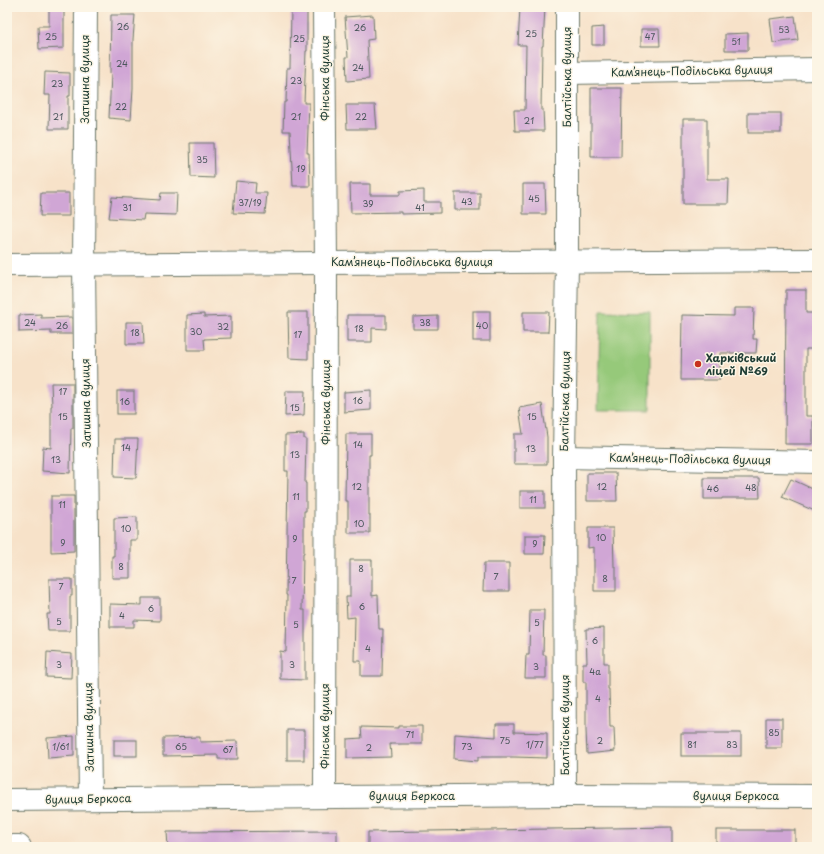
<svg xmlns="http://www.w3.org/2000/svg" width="824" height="854" font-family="'Playpen Sans',sans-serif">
<rect width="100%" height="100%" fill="#fcf5e5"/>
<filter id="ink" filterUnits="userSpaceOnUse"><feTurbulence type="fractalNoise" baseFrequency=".025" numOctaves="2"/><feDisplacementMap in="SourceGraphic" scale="8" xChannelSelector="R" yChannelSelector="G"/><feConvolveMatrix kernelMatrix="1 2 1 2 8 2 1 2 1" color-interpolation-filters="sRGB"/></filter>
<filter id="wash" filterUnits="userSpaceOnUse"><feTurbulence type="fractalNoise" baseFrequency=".012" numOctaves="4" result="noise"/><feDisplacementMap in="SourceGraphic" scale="16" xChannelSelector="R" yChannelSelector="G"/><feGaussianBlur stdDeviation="0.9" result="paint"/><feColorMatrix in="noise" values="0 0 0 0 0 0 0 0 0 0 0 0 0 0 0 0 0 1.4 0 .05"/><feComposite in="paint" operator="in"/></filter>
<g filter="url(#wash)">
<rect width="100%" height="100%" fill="#f7e2c9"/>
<!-- green -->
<polygon fill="#96c97a" stroke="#5a8357" points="600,311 650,312 650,410 598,410"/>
<g id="blocks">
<!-- building -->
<g fill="#d0a6d5">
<polygon points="49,7 64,7 64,48 39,49 38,26 49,26"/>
<polygon points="291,7 307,7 307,51 306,51 304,103 309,103 307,153 309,153 310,186 293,186 290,131 283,131 284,102 286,102 287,68 290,68"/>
<polygon points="520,7 545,7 543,46 542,46 541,110 543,110 544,131 515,131 514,110 525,110 526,45 518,45"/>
<polygon points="111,15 135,15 133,39 133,89 131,120 109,118 111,74 110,74"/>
<polygon points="373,15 374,39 367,40 369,79 347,81 346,57 348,57 345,17"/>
<polygon points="795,16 798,40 773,43 770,19"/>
<polygon points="604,27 604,45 592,45 592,28"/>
<polygon points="641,29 659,29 660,46 641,46"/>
<polygon points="748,33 748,50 725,50 725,34"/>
<polygon points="45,72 70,73 70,96 68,96 68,129 49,129 50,95 44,95"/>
<polygon points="591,88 622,88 621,157 591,157"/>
<polygon points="346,105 375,105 377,129 347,129"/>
<rect x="748" y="113" width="33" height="20"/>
<polygon points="683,119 707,119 707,179 729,179 728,204 683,204"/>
<polygon points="190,143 213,143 214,178 191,177"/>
<polygon points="236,181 256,183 255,193 267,193 265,214 233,213"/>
<polygon points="350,184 370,184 370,195 400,195 400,191 424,190 424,202 440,202 440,213 401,214 401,212 351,213"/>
<polygon points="523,184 545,184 546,214 523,214"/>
<polygon points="41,193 69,193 69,216 40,216"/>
<polygon points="161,193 177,193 176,215 144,214 143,220 109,218 112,197 160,200"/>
<rect x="455" y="193" width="25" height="17"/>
<polygon points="786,290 806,290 806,313 817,313 817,349 806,349 806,416 813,416 813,444 785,444"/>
<polygon points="734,308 754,308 753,339 757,339 756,353 720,353 720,380 681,380 682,315 734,316"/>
<rect x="473" y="311" width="17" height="30"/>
<polygon points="288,312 308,312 308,359 289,358"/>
<polygon points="523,312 549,312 548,332 523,332"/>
<polygon points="41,314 41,318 72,317 72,334 51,334 51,331 19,332 19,315"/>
<polygon points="204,314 204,317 231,316 231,338 204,339 205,350 187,350 187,315"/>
<polygon points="347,315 386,315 386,329 372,328 372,342 347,342"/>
<polygon points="438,316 438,329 413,329 413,317"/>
<polygon points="126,322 143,322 144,344 126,344"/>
<polygon points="51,383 73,383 73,428 71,428 70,473 42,471 43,447 51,448 51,406 52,406"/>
<polygon points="371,390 371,410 344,412 344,392"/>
<rect x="117" y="391" width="17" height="23"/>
<polygon points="286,391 305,391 304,415 285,416"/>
<polygon points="542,404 547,437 547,464 514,464 514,434 523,434 519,408"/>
<polygon points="304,434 304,439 306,439 305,483 306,483 306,511 304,511 304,553 303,553 302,610 305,610 305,680 280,679 280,651 286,652 287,595 286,595 288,471 285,471 285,435"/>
<polygon points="346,434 371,434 371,455 369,455 369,515 370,515 370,533 348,533 348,501 345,501"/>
<polygon points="115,439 138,439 136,478 114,477"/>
<polygon points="587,473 616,473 617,501 587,501"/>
<polygon points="704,478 759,478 760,498 722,498 722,499 704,499"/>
<polygon points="791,479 817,491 817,512 782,497"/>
<rect x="520" y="491" width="25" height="17"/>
<polygon points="51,496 74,496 74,551 51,552"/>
<polygon points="137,517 137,540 130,540 130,578 112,578 112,556 114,556 114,518"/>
<polygon points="588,528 613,528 614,567 616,567 616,591 594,591 594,547 588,548"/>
<polygon points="525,535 545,535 544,554 525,554"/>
<polygon points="350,560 372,560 372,596 378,595 379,629 383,629 382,676 361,676 361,661 354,661 355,617 347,618 346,597 350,597"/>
<polygon points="484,563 509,563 509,591 483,591"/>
<polygon points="49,579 72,579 72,596 70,596 70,631 48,631 47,614 50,614"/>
<polygon points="142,598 160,598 160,621 134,620 134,627 110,627 110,604 142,605"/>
<polygon points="530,610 544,610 543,655 546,655 546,678 525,678 526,655 529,655"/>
<polygon points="604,628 604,663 608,663 608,689 609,689 610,727 614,727 615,751 587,754 586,730 586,682 583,682 583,663 587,663 586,629"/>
<polygon points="47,652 72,654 71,678 46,677"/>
<rect x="766" y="718" width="16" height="30"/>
<polygon points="496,724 514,724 514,732 547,733 547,758 514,757 478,757 478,761 454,759 455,734 496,737"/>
<polygon points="399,726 422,726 422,744 390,744 391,757 347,758 347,739 362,738 361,727 399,728"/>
<rect x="287" y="730" width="17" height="30"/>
<rect x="681" y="733" width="60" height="23"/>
<polygon points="74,736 74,756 48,758 47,738"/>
<polygon points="200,737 200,742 237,741 238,759 218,759 218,755 163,756 163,738"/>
<rect x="114" y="740" width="23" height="16"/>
<polygon points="672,827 672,847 368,847 368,832"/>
<rect x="716" y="830" width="79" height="17"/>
<polygon points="337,831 337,847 168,847 167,832"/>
</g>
</g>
</g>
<g filter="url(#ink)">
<use href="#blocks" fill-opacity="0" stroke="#6b7768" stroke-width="1"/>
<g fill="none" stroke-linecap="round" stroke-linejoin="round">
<!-- minor casing -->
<g stroke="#6b7768" stroke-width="24">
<g id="minor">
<polyline points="86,7 84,264 90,799"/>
<polyline points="324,7 326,263 325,796"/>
<polyline points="567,73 817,69"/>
<polyline points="7,265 817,260"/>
<polyline points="564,457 817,462"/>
<polyline points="565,795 564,457 567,262 567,7"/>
<polyline points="7,800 565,795 817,796"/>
<polyline points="7,846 19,846 20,847"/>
</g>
</g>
<!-- minor -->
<use href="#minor" stroke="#fff" stroke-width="22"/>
</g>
</g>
<!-- markers -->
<circle fill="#c8321e" stroke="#fcf5e5" stroke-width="1.5" cx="698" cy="364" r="4"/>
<g text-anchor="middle" stroke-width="3" stroke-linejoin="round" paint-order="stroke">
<!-- number labels -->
<g font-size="9" fill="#4b575c">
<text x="123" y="30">26</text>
<text x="360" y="31">26</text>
<text x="784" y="33">53</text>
<text x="531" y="37">25</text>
<text x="51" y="40">25</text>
<text x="650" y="40">47</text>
<text x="299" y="42">25</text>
<text x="736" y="45">51</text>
<text x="122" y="67">24</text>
<text x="358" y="71">24</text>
<text x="296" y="84">23</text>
<text x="57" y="87">23</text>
<text x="121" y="110">22</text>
<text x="58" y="120">21</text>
<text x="296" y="120">21</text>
<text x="361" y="120">22</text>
<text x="529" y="124">21</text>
<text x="202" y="163">35</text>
<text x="301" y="172">19</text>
<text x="534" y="202">45</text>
<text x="467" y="205">43</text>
<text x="250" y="206">37/19</text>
<text x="368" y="207">39</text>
<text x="127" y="211">31</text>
<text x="420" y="211">41</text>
<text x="30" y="326">24</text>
<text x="425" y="326">38</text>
<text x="62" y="329">26</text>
<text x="482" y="329">40</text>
<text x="223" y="330">32</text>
<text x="359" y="332">18</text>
<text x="196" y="335">30</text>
<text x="135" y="336">18</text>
<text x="298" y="338">17</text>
<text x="63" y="395">17</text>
<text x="358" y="404">16</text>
<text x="125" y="405">16</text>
<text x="295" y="411">15</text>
<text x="63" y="420">15</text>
<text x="532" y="420">15</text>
<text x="358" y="448">14</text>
<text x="126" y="451">14</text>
<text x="531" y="452">13</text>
<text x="295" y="458">13</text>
<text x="56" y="463">13</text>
<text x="357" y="490">12</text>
<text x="602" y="490">12</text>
<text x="751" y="491">48</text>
<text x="713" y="492">46</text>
<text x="296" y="500">11</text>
<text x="533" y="503">11</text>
<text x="62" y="508">11</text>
<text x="359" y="527">10</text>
<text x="126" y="532">10</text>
<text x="601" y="541">10</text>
<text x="295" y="542">9</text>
<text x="63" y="546">9</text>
<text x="535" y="547">9</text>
<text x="121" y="570">8</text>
<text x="361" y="572">8</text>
<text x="496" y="580">7</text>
<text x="605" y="582">8</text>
<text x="294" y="584">7</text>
<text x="61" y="590">7</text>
<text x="362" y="610">6</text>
<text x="151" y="612">6</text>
<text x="122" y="619">4</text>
<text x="59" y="625">5</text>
<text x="537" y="626">5</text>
<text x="296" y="628">5</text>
<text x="595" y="644">6</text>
<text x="368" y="652">4</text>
<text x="59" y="668">3</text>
<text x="292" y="668">3</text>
<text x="536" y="670">3</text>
<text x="595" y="675">4а</text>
<text x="598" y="702">4</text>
<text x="774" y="736">85</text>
<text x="410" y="738">71</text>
<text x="505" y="744">75</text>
<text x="600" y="744">2</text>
<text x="535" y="748">1/77</text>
<text x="692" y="748">81</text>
<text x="732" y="748">83</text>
<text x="61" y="750">1/61</text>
<text x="181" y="750">65</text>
<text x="467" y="750">73</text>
<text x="369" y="751">2</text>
<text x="228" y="753">67</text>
</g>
<!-- street labels -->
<g font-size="11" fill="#1f3d34" stroke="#fcf5e5">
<text transform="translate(692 71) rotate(-1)" y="4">Кам’янець-Подільська вулиця</text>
<text transform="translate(567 77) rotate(-90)" y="4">Балтійська вулиця</text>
<text transform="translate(325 78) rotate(-90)" y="4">Фінська вулиця</text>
<text transform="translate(85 79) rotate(-90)" y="4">Затишна вулиця</text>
<text x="412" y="266">Кам’янець-Подільська вулиця</text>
<text transform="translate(565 401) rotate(-89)" y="4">Балтійська вулиця</text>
<text transform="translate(326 402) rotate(-90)" y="4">Фінська вулиця</text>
<text transform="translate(86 403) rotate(-91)" y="4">Затишна вулиця</text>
<text transform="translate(690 459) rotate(1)" y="4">Кам’янець-Подільська вулиця</text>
<text transform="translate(565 725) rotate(-90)" y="4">Балтійська вулиця</text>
<text transform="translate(325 726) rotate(-90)" y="4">Фінська вулиця</text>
<text transform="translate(89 727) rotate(-91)" y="4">Затишна вулиця</text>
<text x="412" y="800">вулиця Беркоса</text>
<text x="736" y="800">вулиця Беркоса</text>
<text transform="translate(88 799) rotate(-1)" y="4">вулиця Беркоса</text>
</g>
<!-- poi labels -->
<g font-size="11" font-weight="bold" fill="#1f3d34" stroke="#fcf5e5" text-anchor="start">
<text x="706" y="362">Харківський<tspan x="706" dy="13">ліцей №69</tspan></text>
</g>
</g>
<!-- margin -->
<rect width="824" height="854" fill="none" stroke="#fcf5e5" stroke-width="24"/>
</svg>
